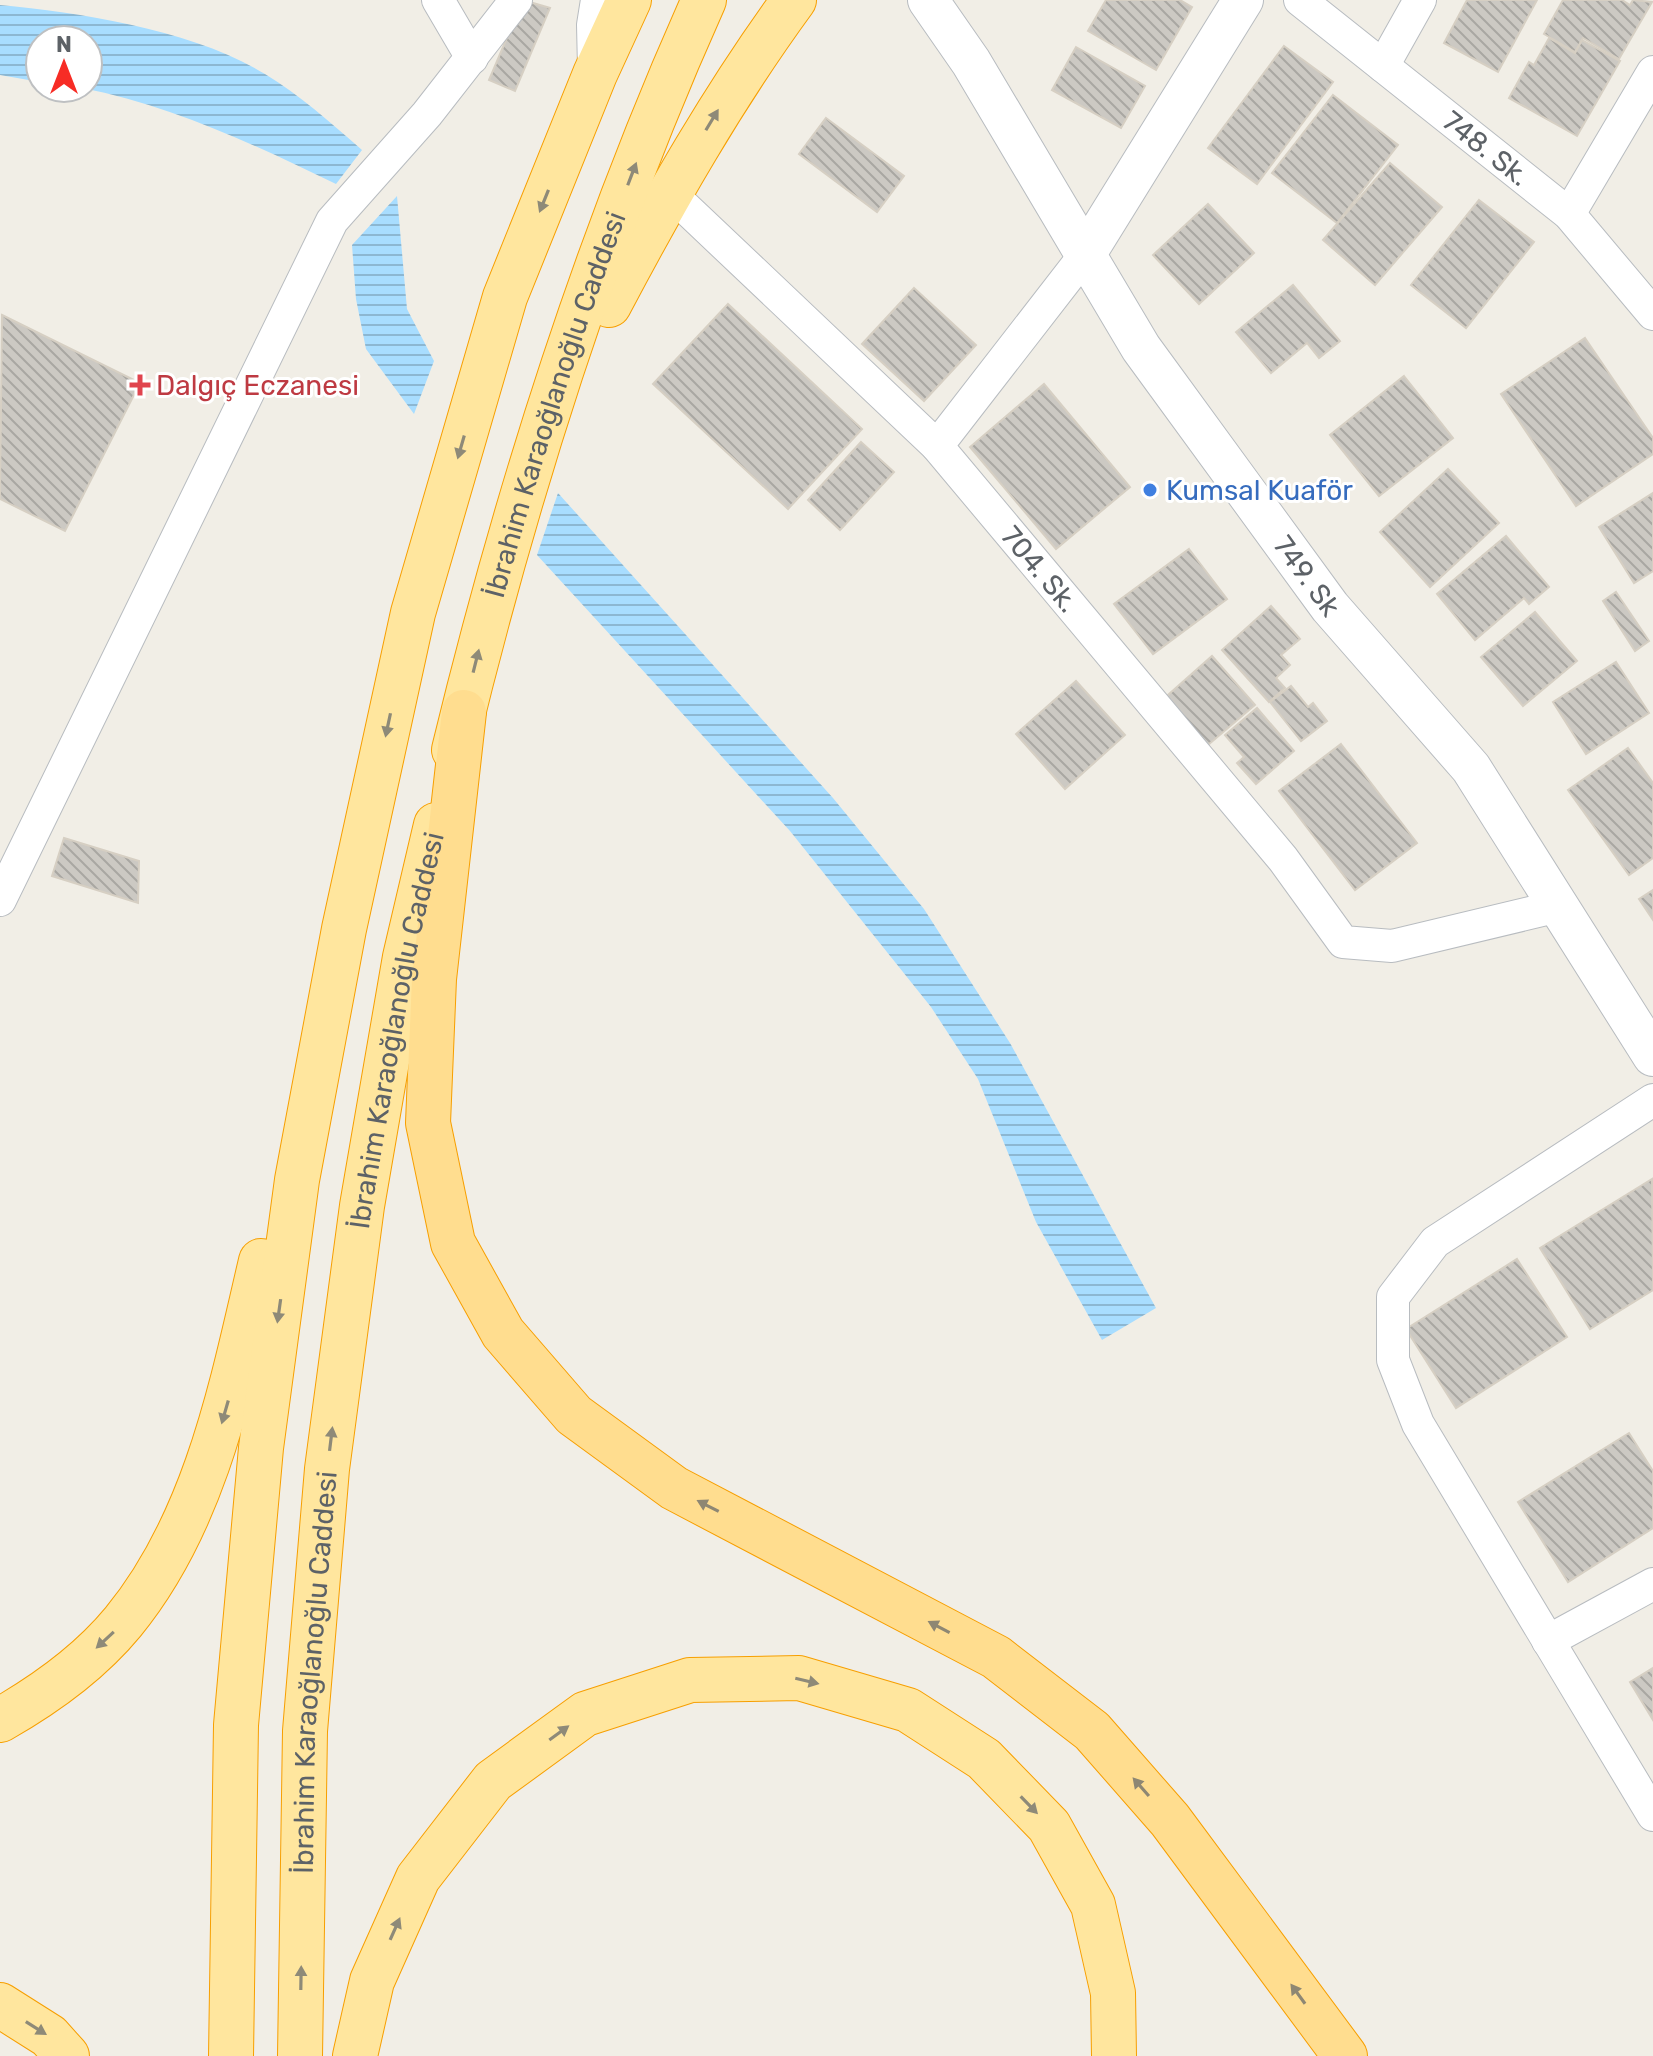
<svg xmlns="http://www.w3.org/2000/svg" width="1653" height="2056" font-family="Rubik,sans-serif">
<defs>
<pattern id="water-rules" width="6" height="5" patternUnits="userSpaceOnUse" patternTransform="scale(2)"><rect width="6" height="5" fill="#a8ddff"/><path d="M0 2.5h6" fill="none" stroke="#8cb7d2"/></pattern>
<pattern id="building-back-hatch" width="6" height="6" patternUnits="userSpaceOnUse" patternTransform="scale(2)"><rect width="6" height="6" fill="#ccc9c3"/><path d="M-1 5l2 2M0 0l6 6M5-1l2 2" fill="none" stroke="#a9a7a2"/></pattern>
</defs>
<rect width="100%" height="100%" fill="#f1eee6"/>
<!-- water -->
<g fill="url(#water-rules)">
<path d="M0,5C83,13 193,30 265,74C300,95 331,123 362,150L336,184C255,145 171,105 82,88H88V40H40V82L0,75Z"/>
<polygon points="397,196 407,309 434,361 414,414 366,349 356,299 352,245"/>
<polygon points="558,493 833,798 924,909 1010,1043 1156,1308 1102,1340 1036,1222 978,1079 931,1007 790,831 537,555"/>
</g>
<!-- building -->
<g fill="url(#building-back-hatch)" stroke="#d6cfc3" stroke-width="2">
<polygon points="523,0 550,8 515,91 489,80"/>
<polygon points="1106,0 1180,0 1192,7 1156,70 1088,31"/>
<polygon points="1467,0 1537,0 1498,72 1444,43"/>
<polygon points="1563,0 1622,0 1630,5 1633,0 1652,2 1619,59 1583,38 1575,52 1544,34"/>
<polygon points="1549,38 1575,53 1582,40 1620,61 1577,136 1509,98 1529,62 1534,65"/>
<polygon points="1284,46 1333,82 1257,184 1208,148"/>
<polygon points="1076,47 1145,86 1121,128 1052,90"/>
<polygon points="1333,95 1398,145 1337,223 1272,173"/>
<polygon points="826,118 904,176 877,212 799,154"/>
<polygon points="1390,163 1442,207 1375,285 1323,240"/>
<polygon points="1479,200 1534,242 1466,328 1411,285"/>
<polygon points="1208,204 1254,253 1199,304 1153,255"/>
<polygon points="1293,285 1340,341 1319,358 1307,343 1271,373 1236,332"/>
<polygon points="914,288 976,345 924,401 862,344"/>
<polygon points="728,304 862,429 788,509 653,384"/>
<polygon points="2,315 140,383 65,531 0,499"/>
<polygon points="1585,338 1653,438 1653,454 1576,506 1501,394"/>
<polygon points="1404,376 1453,438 1379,496 1330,435"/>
<polygon points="1044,384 1130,487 1056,549 970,447"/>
<polygon points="861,442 894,472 840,530 808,500"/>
<polygon points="1448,469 1499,523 1430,587 1380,532"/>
<polygon points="1653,493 1653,571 1634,583 1599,527"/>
<polygon points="1506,536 1549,587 1529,604 1524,598 1475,640 1437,594"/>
<polygon points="1189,549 1227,599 1153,654 1114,604"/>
<polygon points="1616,592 1649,641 1635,651 1603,601"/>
<polygon points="1271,606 1300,639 1281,655 1290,665 1276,678 1285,688 1269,702 1222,650"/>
<polygon points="1535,612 1577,661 1523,706 1481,657"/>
<polygon points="1212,656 1255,705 1208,745 1160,702"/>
<polygon points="1616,662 1649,713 1586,754 1553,702"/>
<polygon points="1076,681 1125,735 1065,789 1016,734"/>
<polygon points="1291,686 1308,707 1313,703 1327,721 1301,741 1270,702"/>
<polygon points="1257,708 1294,751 1256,784 1237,763 1244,757 1225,735"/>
<polygon points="1341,744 1417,843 1355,890 1279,791"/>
<polygon points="1628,748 1653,783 1653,858 1629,875 1568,790"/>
<polygon points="64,838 139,861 138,903 52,876"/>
<polygon points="1653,890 1653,920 1639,899"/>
<polygon points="1652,1179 1653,1290 1590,1329 1540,1248"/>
<polygon points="1517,1259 1567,1337 1456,1408 1406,1329"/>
<polygon points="1629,1433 1653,1471 1653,1528 1568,1582 1518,1502"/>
<polygon points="1653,1668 1653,1720 1630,1682"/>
</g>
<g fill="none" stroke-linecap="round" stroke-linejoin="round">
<!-- minor casing -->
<g stroke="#b8bcc0" stroke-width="34">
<g id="minor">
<polyline points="438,0 472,58"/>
<path id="s1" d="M1300,0L1569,214L1653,314"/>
<polyline points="1383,66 1420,0"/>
<polyline points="594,68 593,25 597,0"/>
<polyline points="669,192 937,446"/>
<polyline points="1569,214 1653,72"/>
<path id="s2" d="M1085,255L937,446L1283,859L1343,942L1392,946L1559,906"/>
<polyline points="0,900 332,221 427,114 516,0"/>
<polyline points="1653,1100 1435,1242 1393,1297 1393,1360 1418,1424 1653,1815"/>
<polyline points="1548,1641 1653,1584"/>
</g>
</g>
<!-- tertiary casing -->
<g stroke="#b8bcc0" stroke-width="42">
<g id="tertiary">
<path id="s3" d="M928,0L971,62L1141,348L1330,607L1471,768L1653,1056"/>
<polyline points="1085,255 1243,0"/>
</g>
</g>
<!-- trunk casing -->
<g stroke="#f79f00" stroke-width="46">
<g id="trunk">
<path d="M609,305C665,199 723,97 794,0"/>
<path id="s4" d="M454,750C516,494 596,241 704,0"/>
<path d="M0,1720C44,1695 90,1662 123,1622C206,1521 232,1385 261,1261"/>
<polyline points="0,2005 49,2036 67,2056"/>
<polyline points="231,2056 236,1725 261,1448 297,1180 344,929 413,613 505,297 595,74 629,0"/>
<path id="s5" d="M300,2056L305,1731L327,1469L362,1206L405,957L436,825"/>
<polyline points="355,2056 372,1981 418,1878 493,1781 585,1714 690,1680 799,1678 908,1710 984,1759 1049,1826 1093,1905 1113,1993 1114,2056"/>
</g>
</g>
<!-- motorway casing -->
<g stroke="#f79f00" stroke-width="46">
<polyline id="motorway" points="464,712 434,979 428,1123 453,1243 503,1333 574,1415 674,1488 996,1657 1092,1731 1170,1820 1345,2056"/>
</g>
<!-- minor -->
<use href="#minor" stroke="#fff" stroke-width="32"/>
<!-- tertiary -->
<use href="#tertiary" stroke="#fff" stroke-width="40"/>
<!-- trunk -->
<use href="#trunk" stroke="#ffe69e" stroke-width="44"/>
<!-- motorway -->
<use href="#motorway" stroke="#ffdd8f" stroke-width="44"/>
</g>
<!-- one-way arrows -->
<defs><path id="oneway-solid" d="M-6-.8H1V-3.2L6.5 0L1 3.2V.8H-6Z" transform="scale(2)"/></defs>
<g fill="#8e8a78">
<use href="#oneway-solid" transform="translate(712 120) rotate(-59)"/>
<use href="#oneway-solid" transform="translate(632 174) rotate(-69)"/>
<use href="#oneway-solid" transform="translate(544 201) rotate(112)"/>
<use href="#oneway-solid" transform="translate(461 447) rotate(106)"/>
<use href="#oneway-solid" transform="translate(476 661) rotate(-76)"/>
<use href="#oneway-solid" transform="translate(388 725) rotate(102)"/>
<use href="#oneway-solid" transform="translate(279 1311) rotate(98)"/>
<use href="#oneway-solid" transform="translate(225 1412) rotate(106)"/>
<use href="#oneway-solid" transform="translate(331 1439) rotate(-83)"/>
<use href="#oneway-solid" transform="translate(105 1640) rotate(137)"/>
<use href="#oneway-solid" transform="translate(807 1681) rotate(13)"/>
<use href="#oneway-solid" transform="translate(559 1733) rotate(-36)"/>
<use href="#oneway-solid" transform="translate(1029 1805) rotate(46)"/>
<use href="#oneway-solid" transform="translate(395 1929) rotate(-66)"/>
<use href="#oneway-solid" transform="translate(301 1978) rotate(-89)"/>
<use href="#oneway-solid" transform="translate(36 2028) rotate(32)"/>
</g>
<g fill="#8e8773">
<use href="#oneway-solid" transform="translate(708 1506) rotate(-153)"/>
<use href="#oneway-solid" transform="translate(939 1627) rotate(-152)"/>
<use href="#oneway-solid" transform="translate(1141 1787) rotate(-131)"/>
<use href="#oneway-solid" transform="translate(1298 1994) rotate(-126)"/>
</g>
<!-- markers -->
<path fill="#e0444e" stroke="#fff" stroke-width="3" d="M136 373h8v8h8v8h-8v8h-8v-8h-8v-8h8z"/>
<circle fill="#3f7fe0" stroke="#fff" stroke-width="3" cx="1150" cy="490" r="8"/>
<g text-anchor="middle" stroke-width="6" stroke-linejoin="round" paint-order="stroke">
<!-- street labels -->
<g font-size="28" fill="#5d6267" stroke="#fff">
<text dy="10" stroke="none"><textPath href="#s1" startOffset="238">748. Sk.</textPath></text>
<text dy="10" stroke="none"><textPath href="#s4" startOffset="360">İbrahim Karaoğlanoğlu Caddesi</textPath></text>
<text dy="10" stroke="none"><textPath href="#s2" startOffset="402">704. Sk.</textPath></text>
<text dy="10" stroke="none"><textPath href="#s3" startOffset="690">749. Sk</textPath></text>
<text dy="10" stroke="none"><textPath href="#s5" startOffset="1032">İbrahim Karaoğlanoğlu Caddesi</textPath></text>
<text dy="10" stroke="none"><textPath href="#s5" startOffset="384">İbrahim Karaoğlanoğlu Caddesi</textPath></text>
</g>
<!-- health labels -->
<g font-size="28" fill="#be3a42" stroke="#fff" text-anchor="start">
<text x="156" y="395">Dalgıç Eczanesi</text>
</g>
<!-- shop labels -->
<g font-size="28" fill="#366cbe" stroke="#fff" text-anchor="start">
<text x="1166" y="500">Kumsal Kuaför</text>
</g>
</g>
<!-- north arrow -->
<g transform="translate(64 64)"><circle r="38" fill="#ffffff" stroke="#bec0c2" stroke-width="2"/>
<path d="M0-6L14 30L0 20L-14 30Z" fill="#f72c25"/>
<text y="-12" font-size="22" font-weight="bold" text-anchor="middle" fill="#5d6267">N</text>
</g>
</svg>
